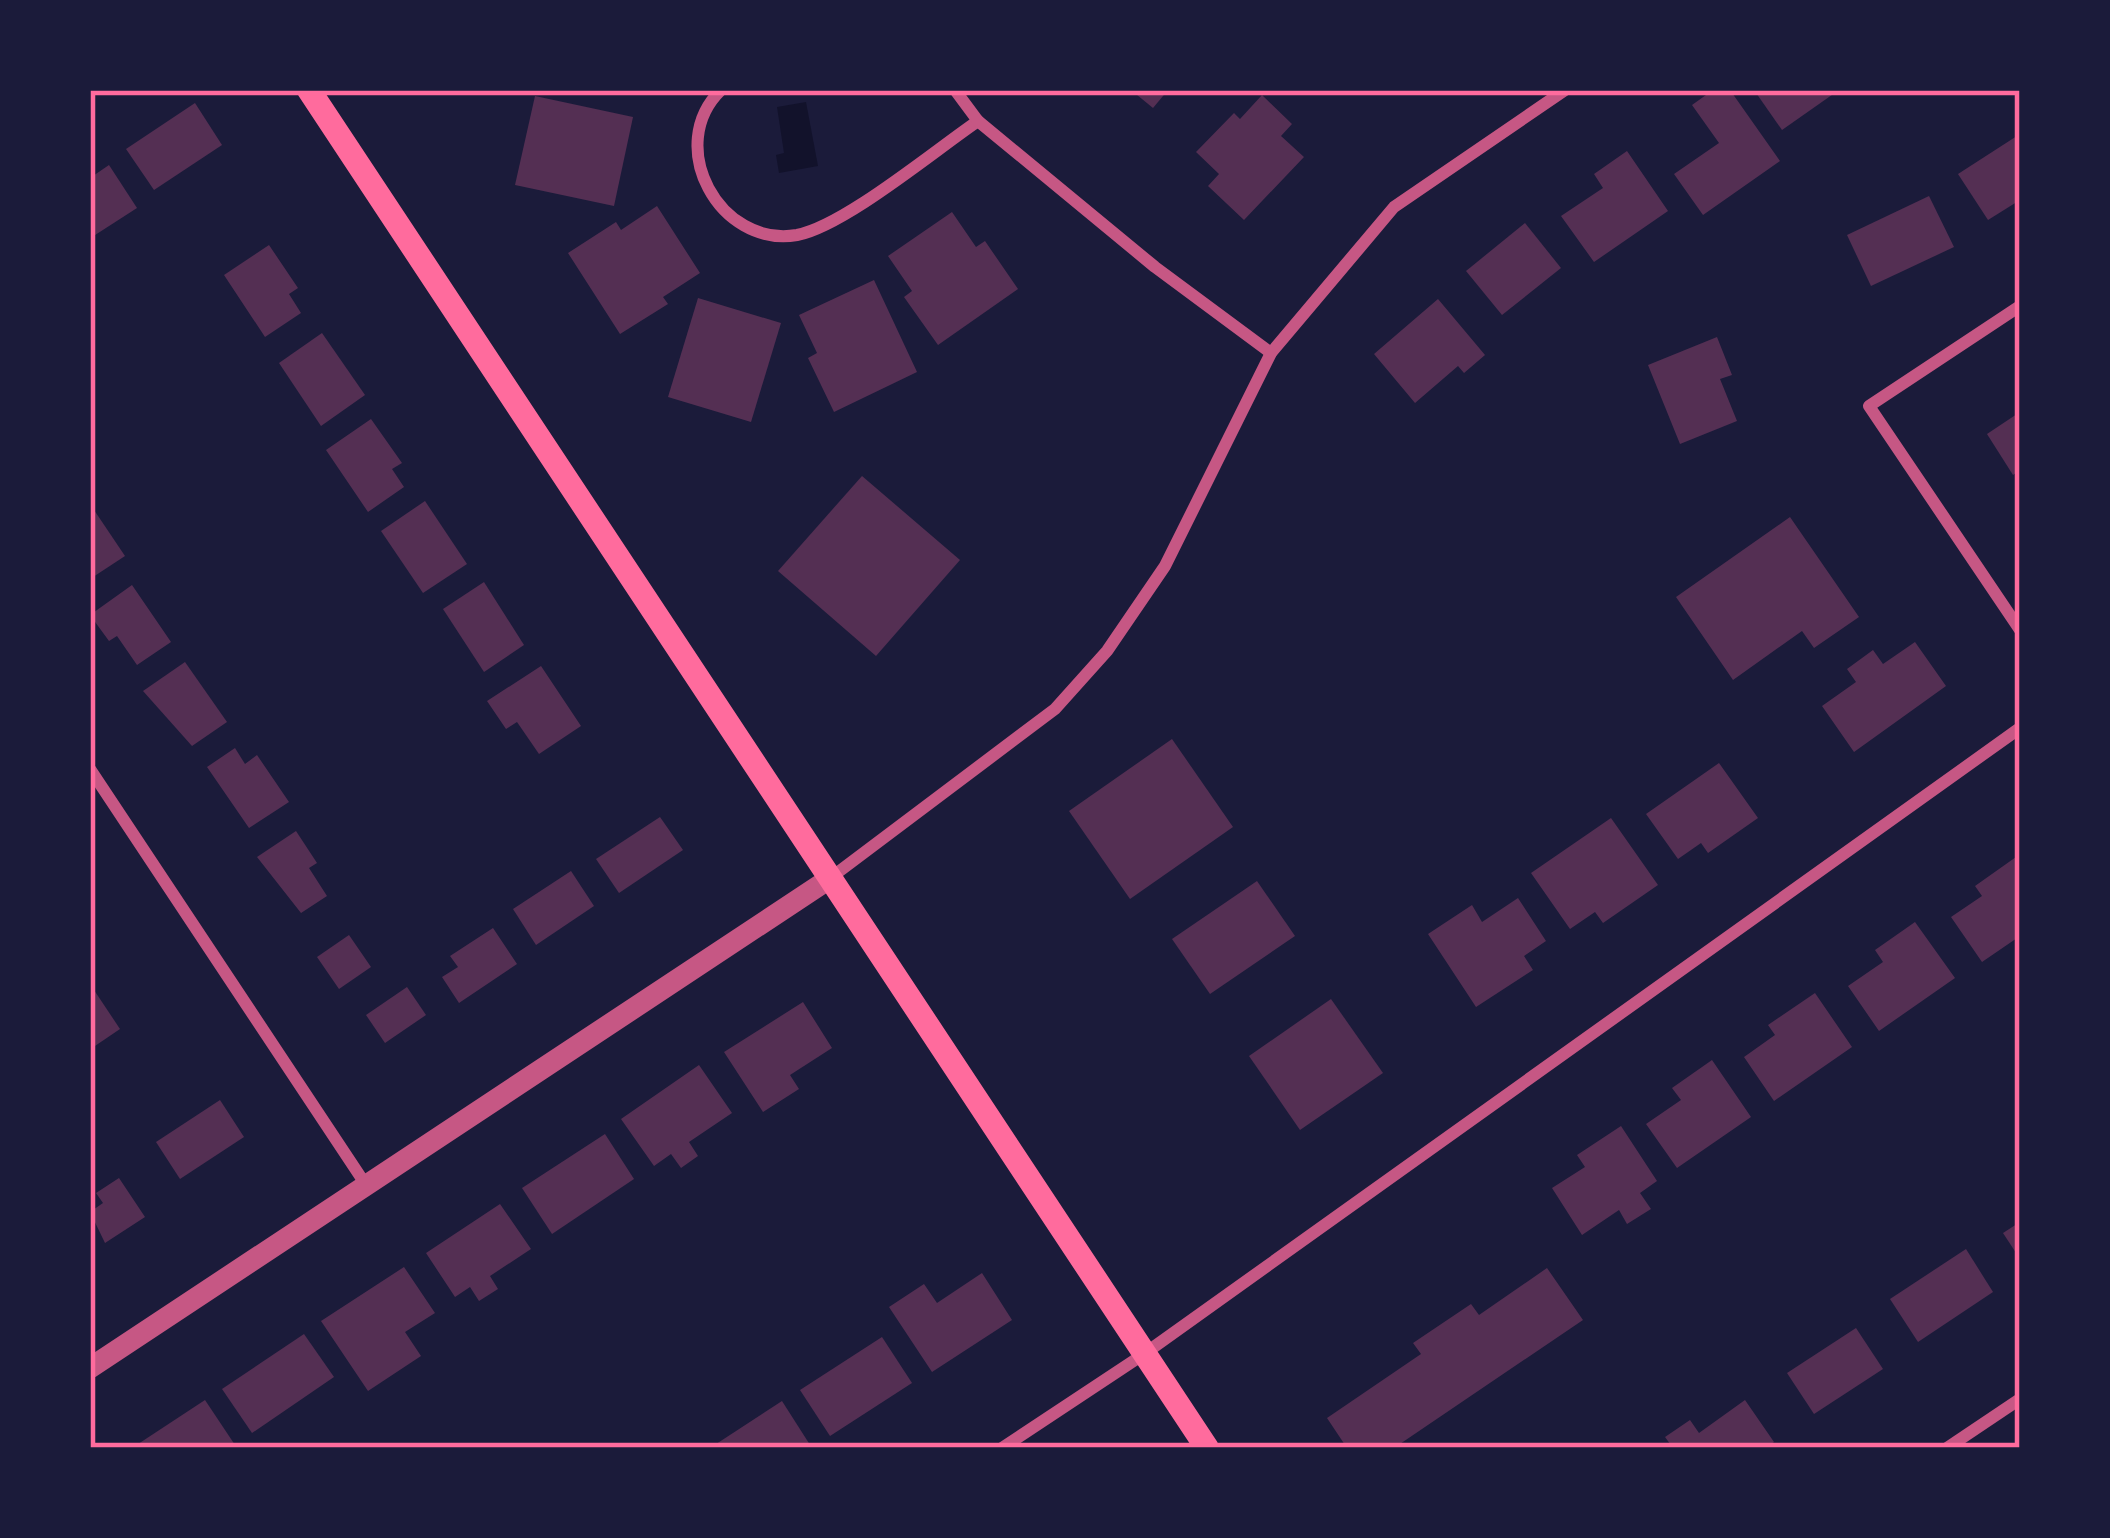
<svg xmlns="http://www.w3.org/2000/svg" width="2110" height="1538" font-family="'DM Sans',sans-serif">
<rect width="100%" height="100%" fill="#1b1b3a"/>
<!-- water -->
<polygon fill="#12122b" points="806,102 818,166 779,173 776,155 784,153 777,107"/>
<!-- building -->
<g fill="#542f53">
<polygon points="1131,90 1168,90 1153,108"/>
<polygon points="1713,90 1730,90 1780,161 1703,215 1674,174 1719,143 1692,105"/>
<polygon points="1754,90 1839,90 1782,130"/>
<polygon points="1262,95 1292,124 1281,136 1304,157 1244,220 1208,186 1219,174 1196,152 1234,113 1240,119"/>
<polygon points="535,96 633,117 614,206 515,185"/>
<polygon points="195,103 222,145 154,190 126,149"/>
<polygon points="2020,134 2020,200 1988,220 1958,174"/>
<polygon points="1627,151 1668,211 1594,262 1561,216 1603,188 1594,174"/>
<polygon points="109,165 137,208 92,237 90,178"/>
<polygon points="1929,196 1954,247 1871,286 1847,235"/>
<polygon points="657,206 700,273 663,297 668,304 620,334 568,253 616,222 621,230"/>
<polygon points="952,212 976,247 985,241 1018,289 938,345 904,297 912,291 888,256"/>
<polygon points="1525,223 1561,268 1502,315 1466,271"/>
<polygon points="269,245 298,288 289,294 301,313 265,337 224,275"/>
<polygon points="874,280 917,372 834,412 808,358 817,353 799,315"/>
<polygon points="698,298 781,323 751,422 668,397"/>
<polygon points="1438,299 1485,355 1464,373 1458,366 1415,403 1374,354"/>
<polygon points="322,333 365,395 321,426 279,363"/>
<polygon points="1717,337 1732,375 1720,379 1737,421 1680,444 1648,365"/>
<polygon points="2020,412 2020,470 2013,475 1987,434"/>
<polygon points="371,419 402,463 392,469 404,487 368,512 326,450"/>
<polygon points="862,476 960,560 876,656 778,571"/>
<polygon points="425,501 467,564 423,593 381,531"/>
<polygon points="90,504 125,556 90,579"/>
<polygon points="1790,517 1859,617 1814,648 1802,631 1733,680 1676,597"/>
<polygon points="484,582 524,645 484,672 443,609"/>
<polygon points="132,585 171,642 137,665 117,636 109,641 90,615"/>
<polygon points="1915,642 1946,686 1854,752 1822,706 1856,682 1847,669 1873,650 1883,664"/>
<polygon points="185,662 227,722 192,746 143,691"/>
<polygon points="541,666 581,726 539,754 517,722 506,729 487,701"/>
<polygon points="1172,739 1233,827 1130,899 1069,811"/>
<polygon points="235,748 245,764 257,755 289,802 249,828 207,767"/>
<polygon points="1719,763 1758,818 1708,853 1701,843 1678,859 1646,814"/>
<polygon points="660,817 683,850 619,893 596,859"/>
<polygon points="1611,818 1658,885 1603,923 1595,912 1570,929 1531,873"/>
<polygon points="296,831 317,863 309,868 327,896 301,913 257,857"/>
<polygon points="2016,857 2020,936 1982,962 1951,917 1982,896 1975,886"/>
<polygon points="571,871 594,906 536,945 513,909"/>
<polygon points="1257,881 1295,936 1210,994 1172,939"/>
<polygon points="1518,898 1546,941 1524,956 1533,970 1476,1007 1428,934 1472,905 1482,922"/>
<polygon points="1915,922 1955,978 1879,1031 1848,986 1883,962 1875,950"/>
<polygon points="493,928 517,964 459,1003 442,977 458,967 450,956"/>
<polygon points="349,935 371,967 339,989 317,957"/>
<polygon points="90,984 120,1029 92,1048 90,1044"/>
<polygon points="407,987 426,1015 385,1043 366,1015"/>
<polygon points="1815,993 1852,1047 1774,1101 1744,1057 1775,1035 1768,1025"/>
<polygon points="1331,999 1383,1073 1300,1130 1249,1056"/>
<polygon points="803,1002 832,1048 790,1075 799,1089 763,1112 724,1052"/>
<polygon points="1712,1060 1751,1117 1677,1168 1646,1124 1681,1100 1672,1088"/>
<polygon points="699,1065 732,1113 689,1142 698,1156 681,1168 671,1154 654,1166 621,1119"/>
<polygon points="220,1100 244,1137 180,1179 156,1142"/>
<polygon points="1621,1126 1657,1181 1640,1193 1651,1209 1627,1224 1619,1210 1582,1235 1552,1188 1585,1167 1577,1155"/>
<polygon points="605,1134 634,1179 552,1234 522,1188"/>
<polygon points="119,1178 145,1217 105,1243 90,1212 103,1203 96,1193"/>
<polygon points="500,1204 531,1249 490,1276 498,1289 479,1301 470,1287 455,1297 426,1253"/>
<polygon points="2020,1222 2020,1259 2003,1233"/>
<polygon points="1966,1249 1993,1292 1918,1342 1890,1299"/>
<polygon points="404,1267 435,1313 405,1332 421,1356 368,1391 321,1321"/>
<polygon points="1547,1268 1583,1320 1394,1448 1347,1448 1327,1418 1421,1354 1413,1343 1471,1304 1479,1315"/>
<polygon points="982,1273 1012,1320 932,1372 889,1307 924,1284 937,1303"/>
<polygon points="1856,1328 1883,1369 1814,1414 1787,1373"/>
<polygon points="304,1334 334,1377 252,1433 222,1389"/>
<polygon points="882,1337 912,1383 830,1436 800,1390"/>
<polygon points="205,1400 235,1445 230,1448 132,1448"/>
<polygon points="1745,1400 1774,1442 1766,1448 1673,1448 1665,1437 1690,1420 1699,1433"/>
<polygon points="782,1401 812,1448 710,1448"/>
</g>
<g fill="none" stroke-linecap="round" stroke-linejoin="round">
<!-- minor -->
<g stroke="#c65784" stroke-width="12">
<path d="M721,90C664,145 719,248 797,235C844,226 934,151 978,121"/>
<polyline points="955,90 978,121 1155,267 1271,353"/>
<polyline points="2020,306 1869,406 2020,630"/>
<polyline points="90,769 366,1185"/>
<polyline points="829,879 1055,709 1107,651 1165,566 1271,353 1394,207 1565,90"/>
<polyline points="1002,1448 1144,1354 2020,728"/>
<polyline points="1947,1448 2020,1399"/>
</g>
<!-- tertiary -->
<polyline stroke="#c65784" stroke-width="21" points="90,1368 829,879"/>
<!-- secondary -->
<polyline stroke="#ff6b9d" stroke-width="24" points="309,90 1207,1448"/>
</g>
<!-- border -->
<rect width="2110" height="1538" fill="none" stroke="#1b1b3a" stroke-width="186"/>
<rect x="93" y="93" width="1924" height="1352" fill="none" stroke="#ff6b9d" stroke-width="4.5"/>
</svg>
